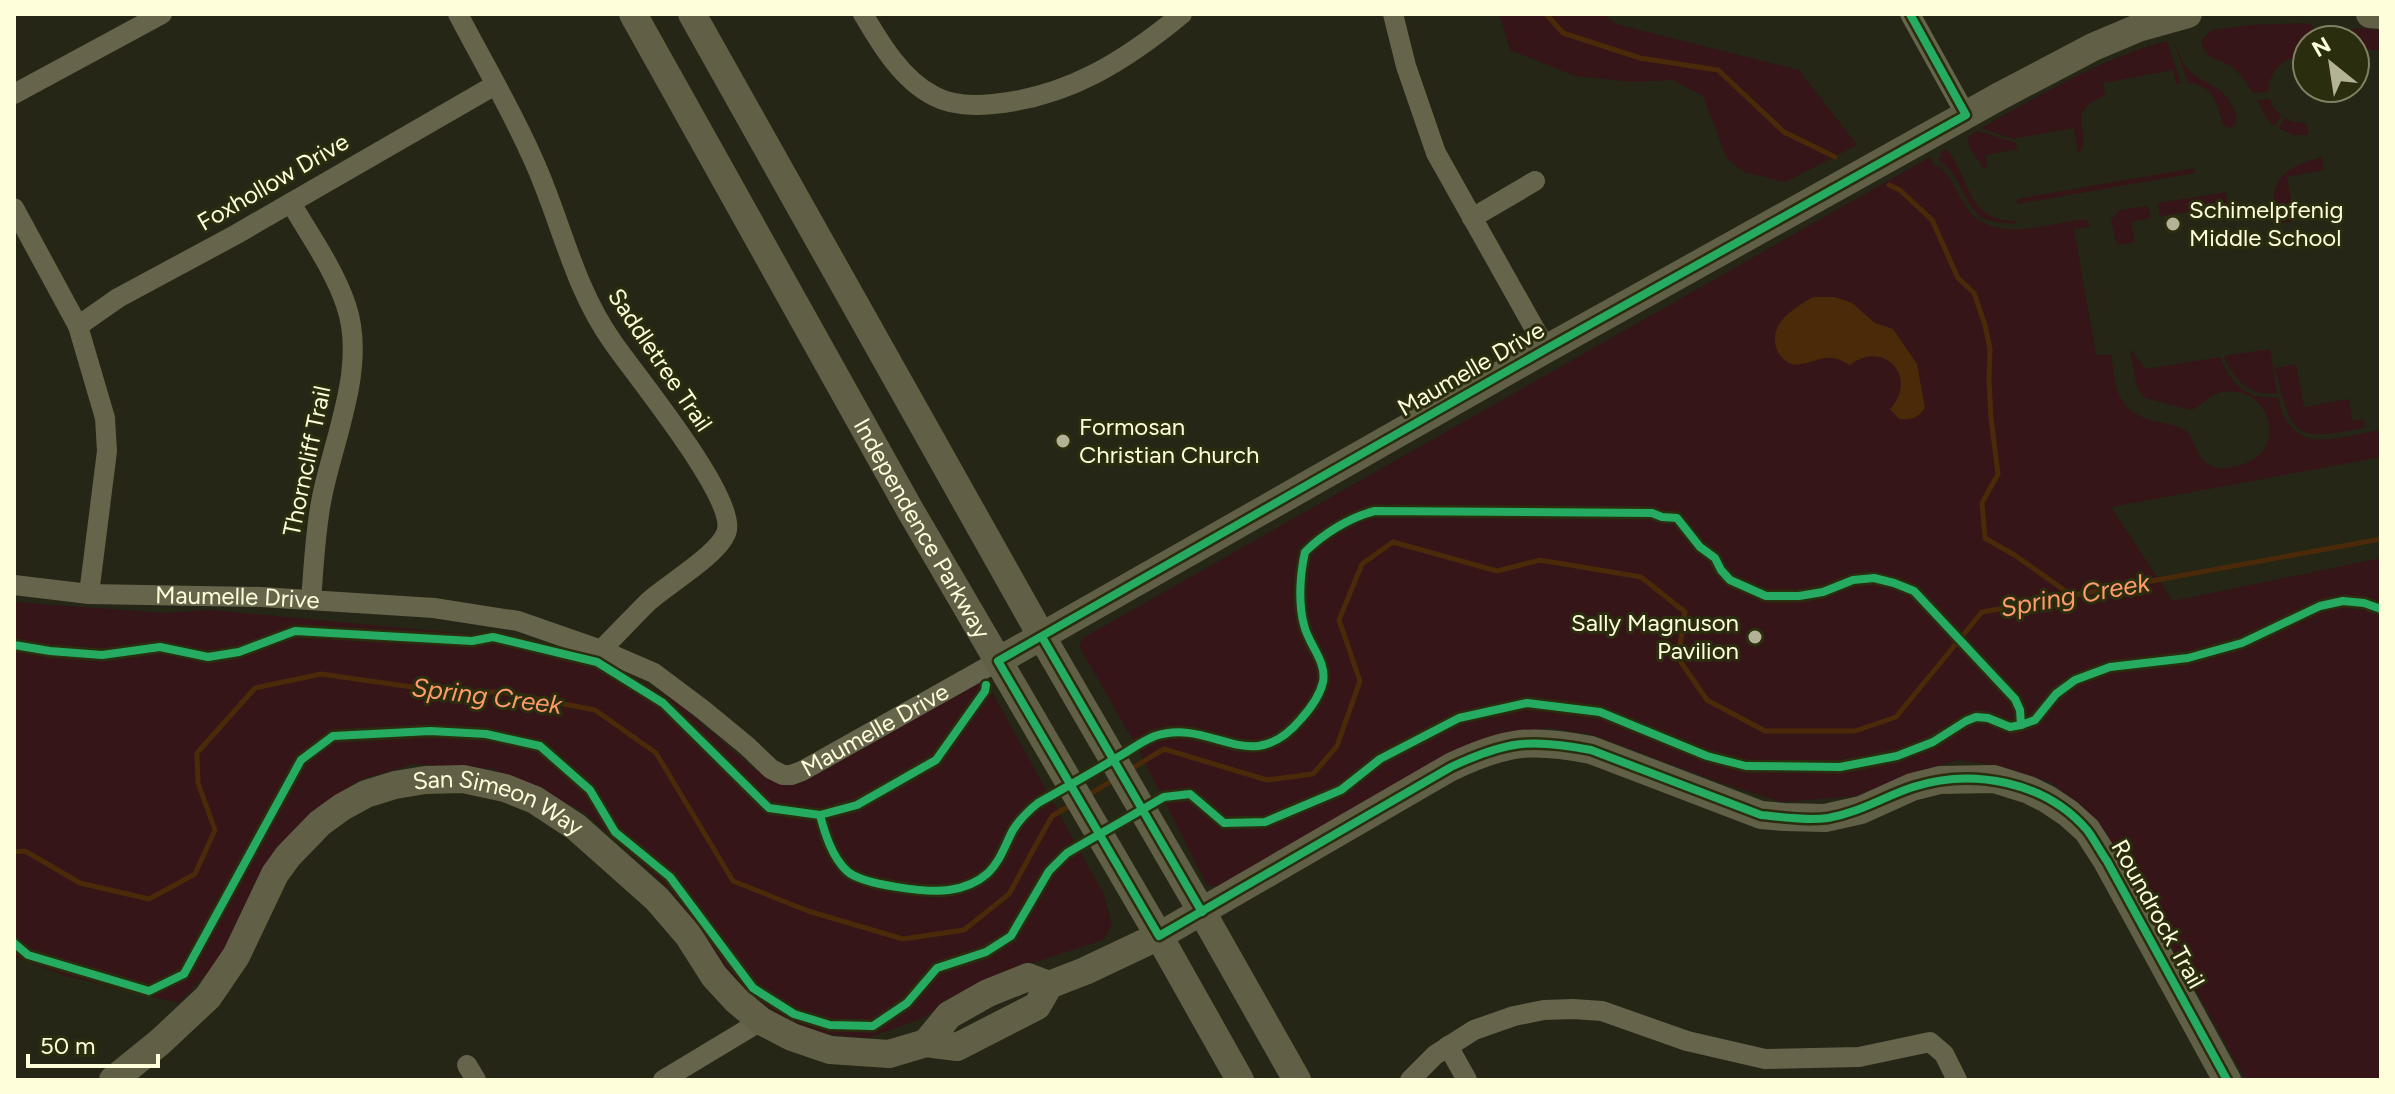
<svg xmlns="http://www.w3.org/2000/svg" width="2395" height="1094" font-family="Figtree,sans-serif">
<rect width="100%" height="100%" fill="#252616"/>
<!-- green -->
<g fill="#351518">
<polygon points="1499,14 1603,14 1616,24 1799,70 1857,145 1785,182 1744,172 1727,159 1703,96 1672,80 1633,82 1575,76 1510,50"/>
<path d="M2304,23L2310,24L2316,31L2318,40H2307V57C2285,54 2269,70 2268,92L2253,93C2247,82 2239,71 2227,64C2214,57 2203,58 2201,40L2212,30L2249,25Z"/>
<polygon points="2362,28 2381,31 2380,50 2358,50 2355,49 2355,40 2344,40 2346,30"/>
<path d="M2167,41L2181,83L2176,84L2173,70L2103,83L2105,96C2062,112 2093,131 2080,152H2078L2074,128L2016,138V140L1981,128C2041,95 2100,58 2167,41Z"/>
<path d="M2174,42C2180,51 2180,62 2189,70C2205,86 2222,84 2233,107C2236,115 2238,118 2235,126L2229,128L2223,125C2217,104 2214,85 2188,83Z"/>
<polygon points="2270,99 2272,105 2281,116 2275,126 2267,119 2257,100"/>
<polygon points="2285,118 2292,122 2306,123 2308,135 2294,135 2278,128"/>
<polygon points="1978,131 2016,143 2017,149 1986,155 1987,167 1983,168 1969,146 1968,136"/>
<path d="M1946,149C1972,178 1965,221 2016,221L2017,224L1996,222L1981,218L1972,208L1952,172L1938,159L1942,156L1940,153Z"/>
<path d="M1930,157L1934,166H1939C1954,179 1958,197 1970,212C1995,242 2046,225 2078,220H2087L2090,225L2088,227L2074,229L2096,355H2111C2117,389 2115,410 2153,421C2163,423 2174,425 2183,429C2199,437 2192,464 2219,468C2225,469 2232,467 2237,466C2291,455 2272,384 2222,392C2209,394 2203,406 2191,410L2145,398L2137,388L2130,349L2146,369L2220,357C2231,384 2247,401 2278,397C2291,459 2335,437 2381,430V457L2111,507L2173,601L2381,558V1080H2246L2126,865L2086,809L2050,782L2000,766L1958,760L1918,771L1855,796L1782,802L1724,784L1590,734L1549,728L1510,732L1461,748L1217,886L1207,885L1138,749L1079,646L1083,638Z"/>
<path d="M2322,157L2324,170L2287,177L2294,221L2276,224C2268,179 2281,169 2322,157Z"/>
<polygon points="2194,168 2195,173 2017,204 2017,199"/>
<polygon points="2226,192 2228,208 2222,210 2221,207 2160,216 2158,203"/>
<polygon points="2148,206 2151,218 2131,222 2135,242 2117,245 2111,220 2120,210"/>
<path d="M2270,349L2277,393C2250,396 2233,381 2224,356Z"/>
<path d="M2296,364L2304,407L2349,399L2352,421L2364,419L2365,427C2293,443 2292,437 2275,368Z"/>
<polygon points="14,602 164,613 211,610 469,634 580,652 638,679 679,704 755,770 789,786 812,777 979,683 991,690 1104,895 1112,926 1103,940 1008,971 956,996 923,1018 868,1038 824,1034 784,1019 737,983 670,890 583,811 494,769 413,764 360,780 315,809 266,863 217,962 179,1003 66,976 14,957"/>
</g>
<!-- water -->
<path fill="#4a2a08" d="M1813,297H1835L1852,303L1875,323L1893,329L1917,364L1925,408C1917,419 1911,420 1899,419L1890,409C1919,377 1884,339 1850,365C1845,363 1838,358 1832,358C1814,356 1794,376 1780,355C1777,351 1774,343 1775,337C1776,318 1798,306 1813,297Z"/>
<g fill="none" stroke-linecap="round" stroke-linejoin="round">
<!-- stream -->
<g stroke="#4a2a08" stroke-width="5">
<polyline points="1546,14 1563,33 1640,58 1718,70 1784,132 1835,157"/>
<polyline points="1889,185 1900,190 1932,220 1958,278 1974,293 1985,325 1990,349 1989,381 1991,418 1998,474 1982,503 1985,538 2016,556 2071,595"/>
<polyline points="1131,769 1164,749 1267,780 1313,774 1337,746 1360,681 1339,620 1362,564 1393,542 1497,571 1540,560 1641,577 1685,612 1678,658 1707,700 1765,731 1855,731 1896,717 1982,612 2381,539"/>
<polyline points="1087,796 1116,778"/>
<polyline points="14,852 25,851 80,883 149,899 195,874 215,830 198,783 197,753 255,688 321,674 447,692 501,692 595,710 656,753 733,881 808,911 903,939 964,930 1009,894 1052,816 1071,805"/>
</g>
<!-- street -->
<g stroke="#66644b" stroke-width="20">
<path d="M458,14C483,62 511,109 533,159C561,220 573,286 612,341C635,375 734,494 727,530C722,553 666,585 648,602C632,618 617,634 601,650"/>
<path d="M863,14C880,43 902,80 934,96C952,106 973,106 993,104C1068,97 1125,61 1182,14"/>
<polyline points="1393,14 1406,66 1436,153 1546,349"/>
<polyline points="1910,14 1966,115"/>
<polyline points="14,94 162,14"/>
<path d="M291,203C310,236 334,269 346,305C367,366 334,437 322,497C315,531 314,565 311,600"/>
<polyline points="14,208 78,326 105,418 107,451 89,594"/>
<polyline points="1472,218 1535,181"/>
<polyline points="78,326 118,298 235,235 495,85"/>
<path id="s1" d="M14,585L89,594L262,597L434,608L518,621L601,650L654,673L702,709L747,746L771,769L783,775H791L802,771L998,661"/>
<polyline points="1448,1046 1467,1080"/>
<polyline points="467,1065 476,1080"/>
<polyline points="663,1080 761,1021"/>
<polyline points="1410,1080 1435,1055 1474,1030 1514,1016 1544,1010 1573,1009 1602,1011 1687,1041 1765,1059 1859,1057 1930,1042 1944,1054 1957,1080"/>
</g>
<!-- secondary -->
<g stroke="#616046" stroke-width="28">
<path id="s2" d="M633,14L910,510L1159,936L1240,1080"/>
<polyline points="692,14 1042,637 1202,912 1297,1080"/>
<polyline points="2370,14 2381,15"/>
<polyline points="998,661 1546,349 1998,97 2093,47 2138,28 2188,14"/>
<polyline points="926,1043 949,1015 988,993 1028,977 1049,985"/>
<path id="s3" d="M113,1080L160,1042L208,997L236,956L275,874L288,856L320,823L342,807L366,794L395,785L425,780L463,779L505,788L535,800L576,827L657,899L688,935L714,976L736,1000L761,1021L792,1037L830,1050L889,1054L926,1043L957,1047L1037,1006L1049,985L1085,971L1159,936L1451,767C1506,741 1531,738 1591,750L1761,815L1784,817L1825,818L1861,810L1912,787L1940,780L1994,779L2029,790L2047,799L2068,813L2087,830L2107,861L2227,1080"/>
</g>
<!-- cycleway casing -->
<g stroke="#2b2d0f" stroke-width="13">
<g id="cycleway">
<path d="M1910,14L1966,115L1546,349L998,661L1159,936L1451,767C1506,741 1531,738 1591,750L1761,815C1783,817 1806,821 1828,818C1861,812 1883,797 1913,787C1972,768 2045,781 2087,830C2094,839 2100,851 2107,861L2227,1080"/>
<polyline points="1042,637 1202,912"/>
<polyline points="14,645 50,651 102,655 160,647 208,657 239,652 295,631 472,641 493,637 597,662 663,703 769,808 820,815 857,805 936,760 985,691 986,685"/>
<path d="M820,815C825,834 832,857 847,871C862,885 928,893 949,890C963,888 978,882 988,873C1001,860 1005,845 1013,830C1020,819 1028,811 1038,803C1065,788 1091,773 1118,757C1129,751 1142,741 1155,736C1213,717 1250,780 1301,719C1310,709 1320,695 1323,682C1327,661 1308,644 1304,625C1298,603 1300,574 1305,552C1323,534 1350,517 1375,511L1652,513L1662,517L1677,518L1700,547L1715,558L1721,570L1730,580L1766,596H1799L1823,592L1853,580L1874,578L1894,583L1914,591L2015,699L2020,710L2021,725"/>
<polyline points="14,943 28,955 149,991 184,974 301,760 333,736 430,731 486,734 540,746 590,790 615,832 670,877 753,988 794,1014 830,1025 873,1026 907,1003 937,968 986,952 1011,936 1049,871 1067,853 1164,797 1190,794 1224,823 1265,822 1341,790 1380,759 1459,718 1527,703 1600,712 1707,756 1746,766 1840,767 1897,756 1933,742 1966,721 1976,717 1988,718 2010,727 2021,725 2035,720 2056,694 2075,680 2110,667 2188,658 2242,643 2320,606 2343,601 2364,603 2381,609"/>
</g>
</g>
<!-- cycleway -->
<use href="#cycleway" stroke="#26ab63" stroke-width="8"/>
</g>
<!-- markers -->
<g fill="#b3b296" stroke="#2b2d0f" stroke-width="3">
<circle cx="2173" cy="224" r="8"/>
<circle cx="1063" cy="441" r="8"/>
<circle cx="1755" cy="637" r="8"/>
</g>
<g text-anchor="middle" stroke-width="6" stroke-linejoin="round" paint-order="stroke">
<!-- street labels -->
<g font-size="24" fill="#fffedb" stroke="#2b2d0f">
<text transform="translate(273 182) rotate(-30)" y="8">Foxhollow Drive</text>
<text transform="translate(660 360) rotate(56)" y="8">Saddletree Trail</text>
<text transform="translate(1471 369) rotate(-30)" y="8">Maumelle Drive</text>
<text transform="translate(307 461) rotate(-78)" y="8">Thorncliff Trail</text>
<text dy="8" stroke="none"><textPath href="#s2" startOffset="590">Independence Parkway</textPath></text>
<text dy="8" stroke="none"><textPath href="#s1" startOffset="224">Maumelle Drive</textPath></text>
<text dy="8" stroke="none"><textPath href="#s1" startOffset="920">Maumelle Drive</textPath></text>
<text dy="8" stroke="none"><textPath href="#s3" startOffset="528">San Simeon Way</textPath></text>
<text transform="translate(2158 914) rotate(61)" y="8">Roundrock Trail</text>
</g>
<!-- poi labels -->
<g font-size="24" fill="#fffedb" stroke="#2b2d0f" text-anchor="start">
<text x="2189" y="218">Schimelpfenig<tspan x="2189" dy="28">Middle School</tspan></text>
<text x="1079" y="435">Formosan<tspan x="1079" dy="28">Christian Church</tspan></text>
<text x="1739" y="631" text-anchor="end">Sally Magnuson<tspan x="1739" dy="28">Pavilion</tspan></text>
</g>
<!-- water labels -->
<g font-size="26" font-style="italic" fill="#ff9a69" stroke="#2b2d0f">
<text transform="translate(2075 595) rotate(-10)" y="9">Spring Creek</text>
<text transform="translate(487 696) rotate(7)" y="9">Spring Creek</text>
</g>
</g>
<!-- border -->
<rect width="2395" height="1094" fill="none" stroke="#fffedb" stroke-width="32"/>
<!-- north arrow -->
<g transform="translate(2331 64) rotate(330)"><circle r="38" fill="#2b2d0f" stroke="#808161" stroke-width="2"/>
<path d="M0-6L14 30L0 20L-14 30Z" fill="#b3b296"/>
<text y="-12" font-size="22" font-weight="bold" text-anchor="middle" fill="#fffedb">N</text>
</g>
<!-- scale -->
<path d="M28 1054v12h130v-12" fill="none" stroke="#fffedb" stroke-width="4"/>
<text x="40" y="1054" font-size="24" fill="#fffedb" stroke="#2b2d0f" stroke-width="6" paint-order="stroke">50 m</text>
</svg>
